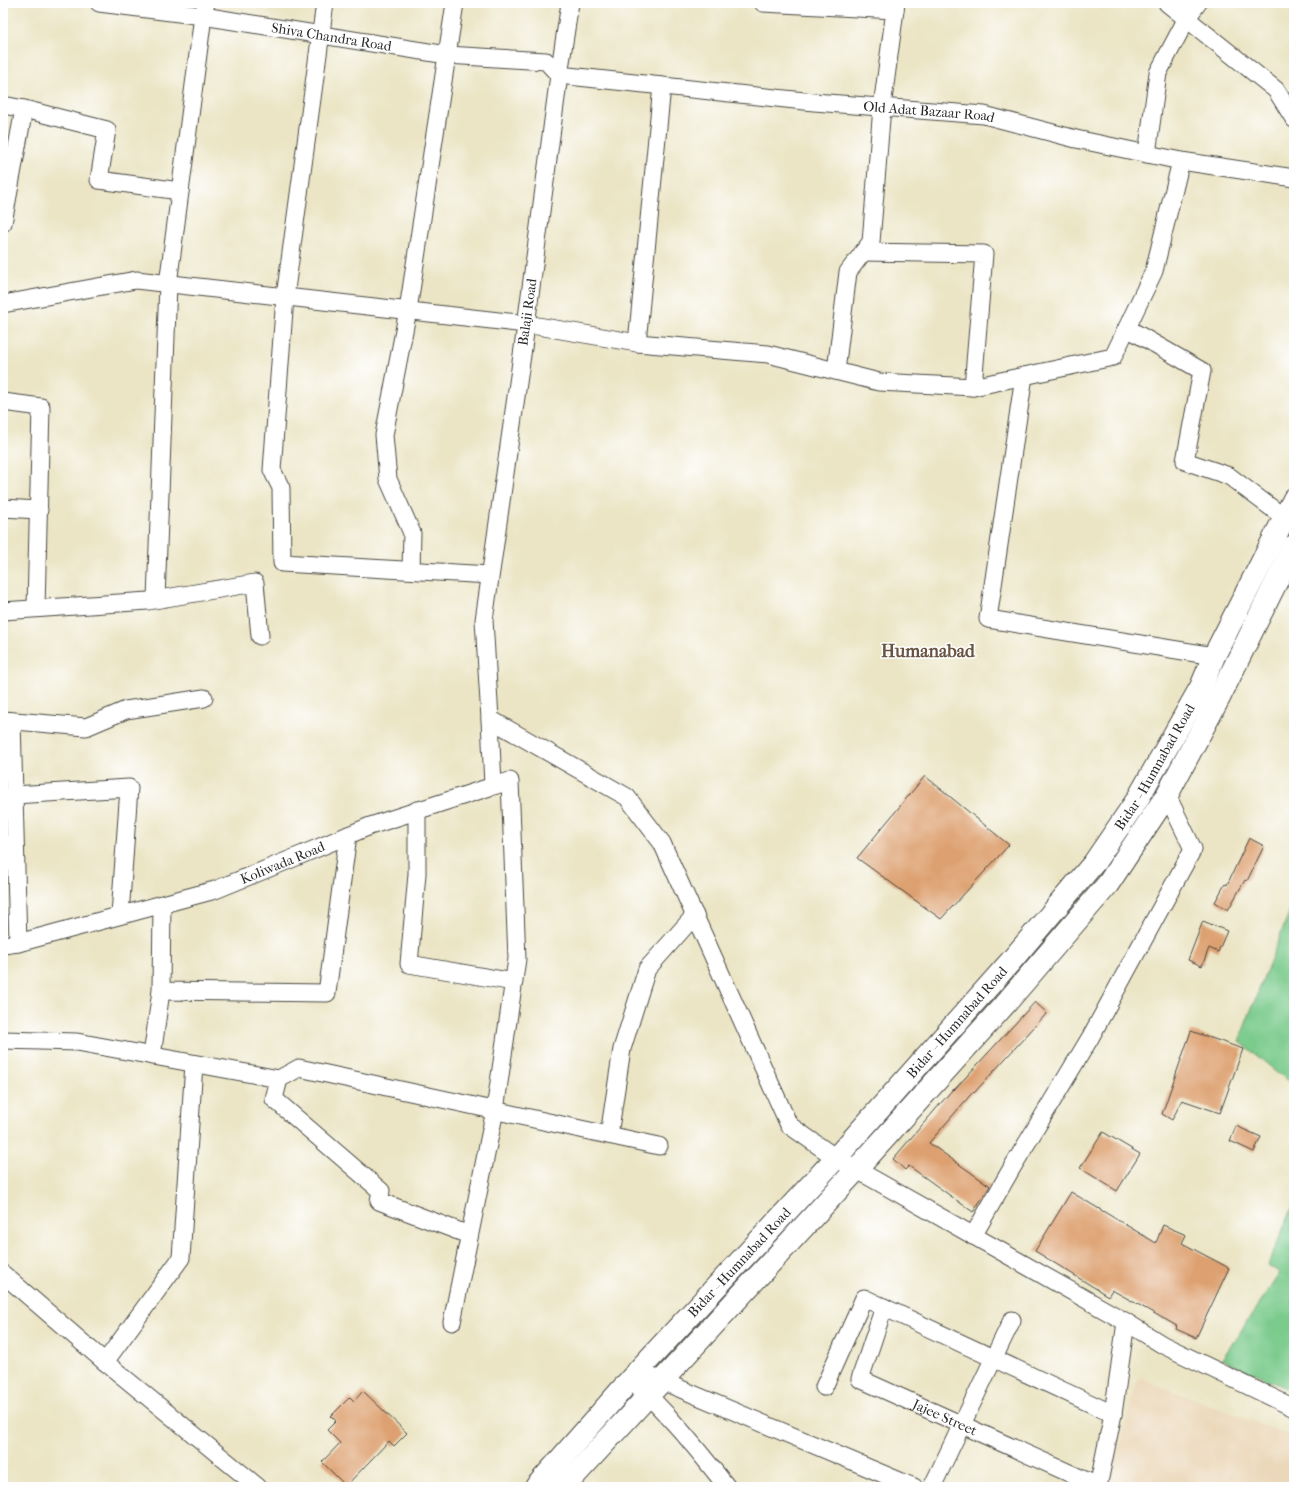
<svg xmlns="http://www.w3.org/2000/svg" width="1297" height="1490" font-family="'IM FELL French Canon',serif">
<rect width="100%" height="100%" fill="#fff"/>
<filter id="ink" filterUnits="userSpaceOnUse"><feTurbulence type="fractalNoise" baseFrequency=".025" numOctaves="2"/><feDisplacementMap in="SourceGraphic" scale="8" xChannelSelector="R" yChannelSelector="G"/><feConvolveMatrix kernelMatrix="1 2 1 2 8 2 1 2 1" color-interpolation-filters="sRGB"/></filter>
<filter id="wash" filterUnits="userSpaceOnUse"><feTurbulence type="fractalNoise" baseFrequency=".012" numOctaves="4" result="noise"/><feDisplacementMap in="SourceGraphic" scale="16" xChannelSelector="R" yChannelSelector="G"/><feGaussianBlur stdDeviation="0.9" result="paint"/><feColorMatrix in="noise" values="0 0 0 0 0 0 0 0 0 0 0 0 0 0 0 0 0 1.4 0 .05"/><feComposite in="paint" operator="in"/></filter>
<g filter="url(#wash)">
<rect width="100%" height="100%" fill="#ebe5c5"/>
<!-- built -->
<polygon fill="#ebd8ba" points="1138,1378 1294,1437 1294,1487 1108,1487"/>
<!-- green -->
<g fill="#7acb8c" stroke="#527b5c">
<polygon points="1294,900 1294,1086 1239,1041"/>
<polygon points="1294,1203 1294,1392 1222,1359 1280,1273 1268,1265"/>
</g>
<g id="blocks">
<!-- building -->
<g fill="#dda070">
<polygon points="925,776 1009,845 941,919 857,858"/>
<polygon points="1249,838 1264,846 1247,881 1245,880 1228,910 1215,902 1225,884 1227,885"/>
<polygon points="1203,921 1227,931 1218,952 1209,948 1202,966 1188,960"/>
<polygon points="1035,1002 1047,1013 974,1093 973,1092 929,1143 990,1186 973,1212 909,1166 905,1170 893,1159 953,1089 954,1090"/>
<polygon points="1191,1031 1243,1049 1220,1113 1182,1100 1172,1120 1162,1114"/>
<polygon points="1236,1126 1261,1137 1254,1152 1230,1141"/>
<polygon points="1103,1132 1140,1154 1117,1191 1080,1168"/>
<polygon points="1071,1192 1156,1243 1163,1225 1186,1235 1182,1243 1229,1268 1196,1338 1176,1329 1177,1326 1112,1290 1108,1296 1035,1251"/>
<polygon points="363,1391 407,1433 394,1446 389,1441 346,1486 322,1462 340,1443 327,1430 336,1421 331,1416 350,1397 354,1401"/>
</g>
</g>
</g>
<g filter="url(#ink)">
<use href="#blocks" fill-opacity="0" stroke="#484742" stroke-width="1"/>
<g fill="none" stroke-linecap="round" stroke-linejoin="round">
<!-- minor casing -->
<g stroke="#484742" stroke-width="19">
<g id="minor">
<path id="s1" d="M99,3L203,16L447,55L546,61L559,75L814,102L984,115L1076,139L1181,161L1294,178"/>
<polyline points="325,3 285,297 272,470 281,488 282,563 490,575"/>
<polyline points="570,3 559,75 523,348 484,620 490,719 627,797 662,843 789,1125 836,1158 1126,1322 1163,1345 1294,1408"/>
<polyline points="763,3 895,10"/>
<polyline points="1167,3 1276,90 1294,119"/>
<polyline points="3,105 24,109 3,223"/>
<polyline points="24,109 107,130 99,180 180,191"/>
<polyline points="1147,154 1158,73 1187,18 1198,3"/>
<polyline points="1181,161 1154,271 1113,357 1024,376 988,619 1214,656"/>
<polyline points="863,252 984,254 973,387"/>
<polyline points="3,304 136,280 526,324 637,343 768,354 879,382 973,387 1024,376"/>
<polyline points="1127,328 1202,371 1185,461 1229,476 1285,518"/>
<polyline points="637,343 662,86"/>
<polyline points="836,371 848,272 871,242 882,107 896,3"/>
<polyline points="3,402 41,407 36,608"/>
<polyline points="3,508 39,510"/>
<polyline points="411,569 412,533 388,479 384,435 408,310 455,3"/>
<polyline points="156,599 168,284 203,16 206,3"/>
<polyline points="3,611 148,601 255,583 260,636"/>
<polyline points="3,720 86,727 126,710 204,698"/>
<polyline points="12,721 18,943"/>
<polyline points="14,795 129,788 120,915"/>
<polyline points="417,810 417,874 409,964 514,982"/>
<polyline points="162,904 161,991 327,993 348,835"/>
<path id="s2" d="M3,945L18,943L215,890L289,860L370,826L493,786L490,719"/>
<polyline points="3,1040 77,1042 279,1079 299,1068 659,1146"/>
<polyline points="152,1056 161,991"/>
<polyline points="279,1079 274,1099 381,1191 379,1201 469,1235"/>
<polyline points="609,1135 622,1049 647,969 695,915"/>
<polyline points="973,1236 1013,1166 1090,1038 1193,849 1167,795"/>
<polyline points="3,1274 105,1362 258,1487"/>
<path id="s3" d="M884,1307L860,1379L1098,1486"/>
<polyline points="452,1322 495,1110 517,959 510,781 493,786"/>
<polyline points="105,1362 181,1258 194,1064"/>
<polyline points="638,1371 914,1487"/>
<path d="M630,1379C667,1411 697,1449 727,1487"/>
<polyline points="824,1387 864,1298 1113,1414"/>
<polyline points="932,1487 1012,1320"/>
<polyline points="1098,1487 1113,1414 1126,1322"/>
</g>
</g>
<!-- major casing -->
<g stroke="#484742" stroke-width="24">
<g id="major">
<path id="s4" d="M536,1487L638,1371L836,1158L1011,961L1094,863L1137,800L1201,687L1214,656L1294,499"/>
<polyline points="564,1487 856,1170 1006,1003 1108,884 1167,795 1220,696 1294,546"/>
</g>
</g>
<!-- minor -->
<use href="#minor" stroke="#fff" stroke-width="17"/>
<!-- major -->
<use href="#major" stroke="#fff" stroke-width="22"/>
</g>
</g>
<g text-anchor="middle" stroke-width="3" stroke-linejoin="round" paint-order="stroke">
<!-- street labels -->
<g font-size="14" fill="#2b2b2b" stroke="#fff">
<text dy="5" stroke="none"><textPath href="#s1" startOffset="235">Shiva Chandra Road</textPath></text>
<text dy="5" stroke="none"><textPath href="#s1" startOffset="842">Old Adat Bazaar Road</textPath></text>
<text transform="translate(527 312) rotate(-82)" y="5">Balaji Road</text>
<text dy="5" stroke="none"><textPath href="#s4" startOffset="951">Bidar - Humnabad Road</textPath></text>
<text dy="5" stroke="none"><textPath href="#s2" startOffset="292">Koliwada Road</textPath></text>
<text dy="5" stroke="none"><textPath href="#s4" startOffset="627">Bidar - Humnabad Road</textPath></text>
<text dy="5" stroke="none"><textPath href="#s4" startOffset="303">Bidar - Humnabad Road</textPath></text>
<text dy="5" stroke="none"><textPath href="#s3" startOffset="169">Jajee Street</textPath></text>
</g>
<!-- district labels -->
<g font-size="18" font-weight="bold" fill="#695443" stroke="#fff">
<text x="928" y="657">Humanabad</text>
</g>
</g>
<!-- margin -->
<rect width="1297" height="1490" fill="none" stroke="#fff" stroke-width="16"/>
</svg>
